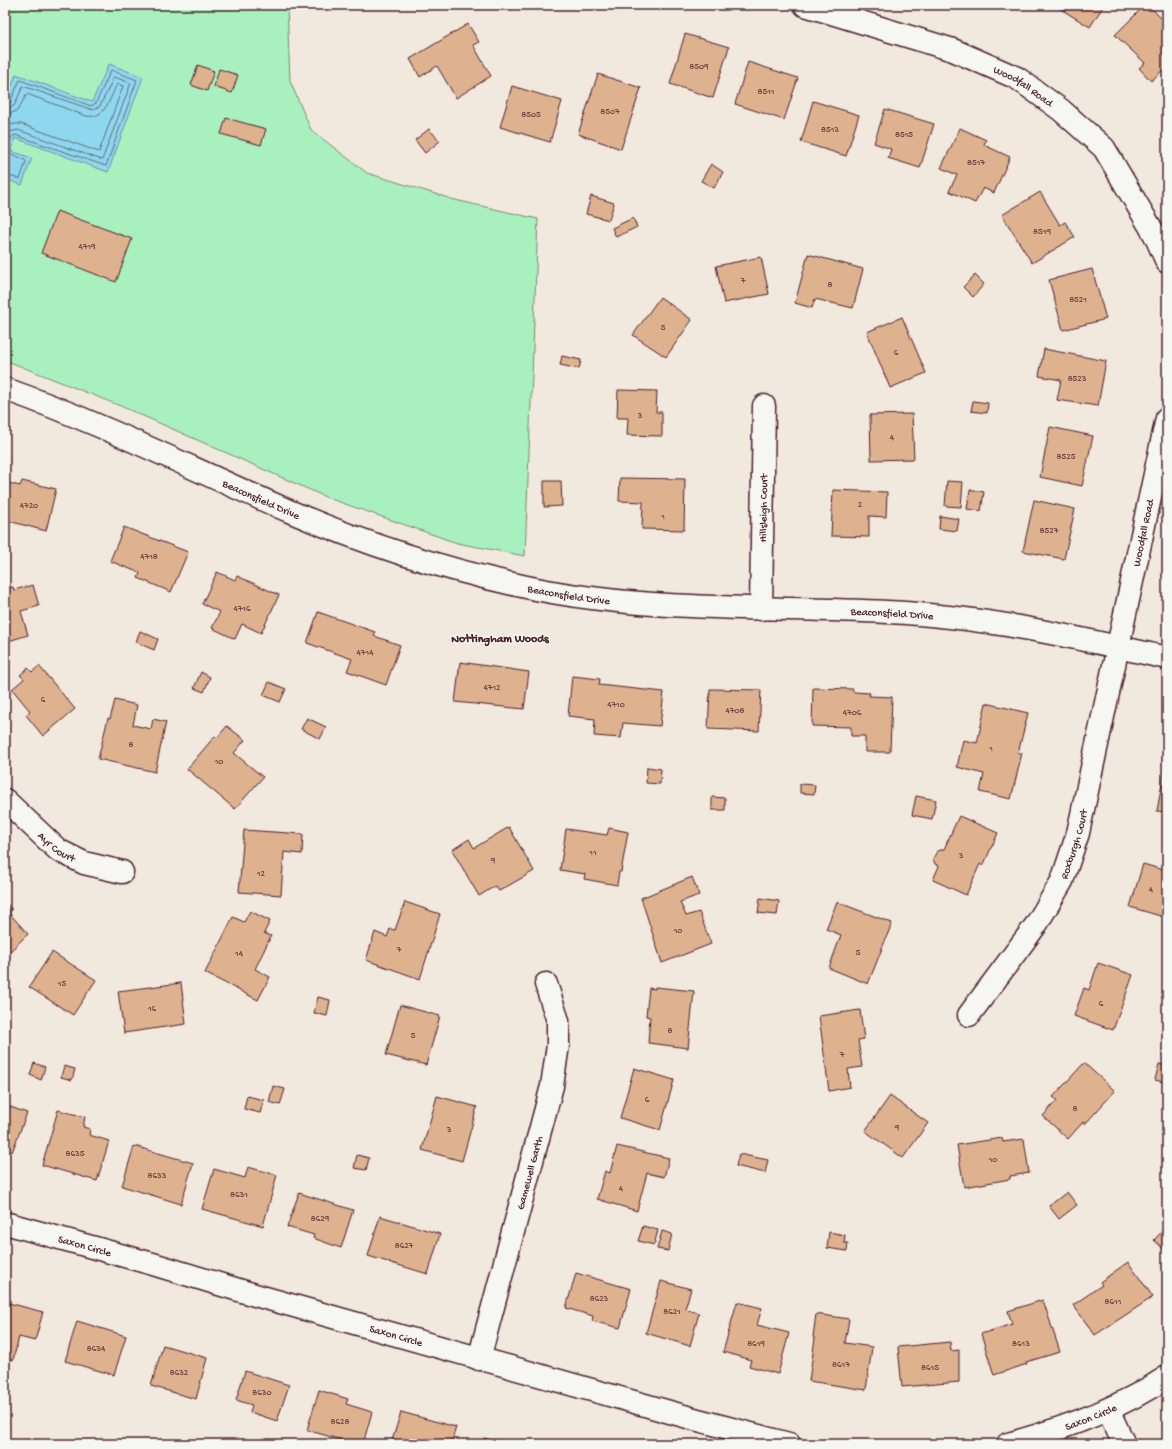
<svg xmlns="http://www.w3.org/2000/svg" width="1172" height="1449" font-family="'Gochi Hand',sans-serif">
<rect width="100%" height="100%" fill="#f1e8de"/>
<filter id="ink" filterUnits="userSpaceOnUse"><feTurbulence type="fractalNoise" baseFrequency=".025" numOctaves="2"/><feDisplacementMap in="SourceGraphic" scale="8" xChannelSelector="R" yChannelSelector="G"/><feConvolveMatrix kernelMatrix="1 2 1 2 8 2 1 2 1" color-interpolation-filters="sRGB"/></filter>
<g filter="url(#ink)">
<!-- green -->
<polygon fill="#a8f1bf" stroke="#798875" points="5,5 287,5 290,81 311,130 367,173 455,200 538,219 525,556 457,543 328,498 123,407 5,360"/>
<!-- water -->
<polygon fill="#8ed8ef" stroke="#738ea1" points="109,64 143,77 108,172 15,138 11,151 32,158 22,185 5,179 5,105 16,74 92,102"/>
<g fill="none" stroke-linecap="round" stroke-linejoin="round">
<!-- shore -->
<g stroke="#656979" stroke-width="1">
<polyline points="5,104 10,102 20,80 91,106 96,103 111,70 137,80 106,166 15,135 11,138 7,152 25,160 26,162 20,179 5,175"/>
<polyline points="5,109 14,106 23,86 93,110 100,106 114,77 131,83 102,160 18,130 9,132 5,140"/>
<path d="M5,115L17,111L27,94L86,116C105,120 110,98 117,84L123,86L99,152L21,124H13L5,128"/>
</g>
</g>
<!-- building -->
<g fill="#deb18f" stroke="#4a1f2b">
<polygon points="1054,5 1104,5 1090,27"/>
<polygon points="1145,5 1148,5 1167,24 1167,66 1151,81 1139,68 1145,63 1115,35"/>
<polygon points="468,24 479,42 473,45 491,76 456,98 437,66 420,77 410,59"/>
<polygon points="685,34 729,47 713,98 670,84"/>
<polygon points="748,62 798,78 784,120 735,104"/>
<polygon points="198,65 214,71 207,91 191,85"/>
<polygon points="219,69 238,75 232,93 214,87"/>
<polygon points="598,74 641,88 621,149 578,134"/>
<polygon points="512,86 562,101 550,142 500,127"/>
<polygon points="813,101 859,115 846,156 801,142"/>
<polygon points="885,109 934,124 920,168 888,158 891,149 874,143"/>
<polygon points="226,118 266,129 261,145 221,134"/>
<polygon points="960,128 986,140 984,145 1010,157 994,193 983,188 975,203 949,191 957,175 941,168"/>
<polygon points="429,129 440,141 425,153 415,140"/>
<polygon points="711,164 723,172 714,188 701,181"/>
<polygon points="1040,192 1060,225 1065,222 1075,237 1032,263 1002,215"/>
<polygon points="591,196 614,203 609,220 586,214"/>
<polygon points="57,211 132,239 116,282 41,253"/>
<polygon points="633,218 637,227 616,237 612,228"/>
<polygon points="808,254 863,269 853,308 815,299 812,308 795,303"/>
<polygon points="761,257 769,294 724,303 716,266"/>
<polygon points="1092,269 1106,319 1063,330 1049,280"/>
<polygon points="975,275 984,284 973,297 963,287"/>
<polygon points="660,297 692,320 666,357 633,335"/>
<polygon points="902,317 926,373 890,388 867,332"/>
<polygon points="1044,349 1106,361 1098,406 1057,400 1061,380 1039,376"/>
<polygon points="562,356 581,360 579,369 560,365"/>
<polygon points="618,390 657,391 656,412 662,412 662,436 627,435 628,418 617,418"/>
<polygon points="973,401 988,403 987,413 971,411"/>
<polygon points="912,414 914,459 871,460 870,415"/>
<polygon points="1050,427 1093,436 1082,486 1040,477"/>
<polygon points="620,478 685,479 684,530 642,529 643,502 619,501"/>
<polygon points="22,481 56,489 46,531 5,520 5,482 20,486"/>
<polygon points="544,481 561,481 562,506 544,507"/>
<polygon points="947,481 963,482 961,507 945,506"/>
<polygon points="833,490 887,492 886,517 869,516 869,537 831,536"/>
<polygon points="970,490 984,492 981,511 967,509"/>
<polygon points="1034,500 1075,509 1064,559 1023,551"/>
<polygon points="940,516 959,519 957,531 939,529"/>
<polygon points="124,527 188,552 171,592 138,578 140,573 110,561"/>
<polygon points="217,572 235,580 237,576 279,595 261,633 242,624 235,639 212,628 220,612 202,604"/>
<polygon points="33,585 39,606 21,611 28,635 5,642 5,589 13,587 14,590"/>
<polygon points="318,612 375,632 374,636 400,645 386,685 347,671 352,659 307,643"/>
<polygon points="140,631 158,639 154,650 136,642"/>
<polygon points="460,662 529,672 524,709 455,702"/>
<polygon points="39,666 75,709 43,736 26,715 30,711 12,689 24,679 20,675 28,668 32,672"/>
<polygon points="201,672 210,677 204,692 194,688"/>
<polygon points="572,676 600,679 599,685 664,692 660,726 623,723 621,738 594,736 595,719 568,716"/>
<polygon points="269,682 286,689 280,702 263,695"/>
<polygon points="813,688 853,689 853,692 870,693 869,696 892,697 890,752 865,752 865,736 851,736 851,727 812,726"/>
<polygon points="710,689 761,690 759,731 708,729"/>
<polygon points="115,700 137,705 133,725 151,729 153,719 166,722 155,772 98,759 108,718 110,719"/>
<polygon points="986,703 1028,713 1018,753 1022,753 1011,799 980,792 984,774 957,767 963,740 977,743"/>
<polygon points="307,718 326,727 320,739 301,729"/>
<polygon points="227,726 245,740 234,753 263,777 235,809 187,769 215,736 217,738"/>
<polygon points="1167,755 1167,812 1157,811"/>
<polygon points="647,767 661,769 660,784 646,783"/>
<polygon points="800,784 815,785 814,794 800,793"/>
<polygon points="916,796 936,800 932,819 912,815"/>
<polygon points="712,797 725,798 725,810 712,810"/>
<polygon points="959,816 998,833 983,866 980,864 966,895 933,880 939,866 935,864 933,859 937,851 944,849"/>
<polygon points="509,827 534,871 499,891 495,886 479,896 452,850 469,839 474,848"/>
<polygon points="609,828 628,832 621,872 619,872 617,885 584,879 585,874 560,870 566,829 607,835"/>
<polygon points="244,830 303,834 302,854 284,852 281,895 239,892"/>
<polygon points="1143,864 1167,871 1167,918 1130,907"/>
<polygon points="692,877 699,895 680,902 686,916 699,912 711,944 662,963 641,898"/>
<polygon points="760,898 779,901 777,915 758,913"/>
<polygon points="5,902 12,910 9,913 28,934 5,956"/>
<polygon points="405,902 440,914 420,979 366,960 375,932 387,937 390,929 395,930"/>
<polygon points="837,902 892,923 868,984 829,968 841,935 826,929"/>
<polygon points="250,911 270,921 264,933 271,936 255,969 270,977 258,1000 205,973 233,917 244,922"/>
<polygon points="52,952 96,980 73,1015 29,987"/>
<polygon points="1098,963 1133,975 1113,1030 1074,1016 1084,988 1089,990"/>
<polygon points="181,983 186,1024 124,1033 118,991"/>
<polygon points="655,987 694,991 688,1048 648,1043 650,1017 646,1016 649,988 655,989"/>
<polygon points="318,997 330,1000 327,1016 314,1013"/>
<polygon points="400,1005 440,1016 426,1065 386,1055"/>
<polygon points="860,1010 864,1039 858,1040 862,1067 848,1069 850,1087 829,1091 819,1016"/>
<polygon points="34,1063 45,1067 41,1080 30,1075"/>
<polygon points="1084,1063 1115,1091 1085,1124 1083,1122 1068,1139 1043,1116 1057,1100 1053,1097"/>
<polygon points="1159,1064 1167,1066 1167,1083 1155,1080"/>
<polygon points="64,1066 75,1069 72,1080 61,1077"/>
<polygon points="634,1068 674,1080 660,1130 620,1118"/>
<polygon points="273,1086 285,1089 280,1105 269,1102"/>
<polygon points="247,1096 264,1100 260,1113 244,1109"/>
<polygon points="437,1096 477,1107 462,1161 422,1150"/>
<polygon points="890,1096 928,1123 903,1158 865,1131"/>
<polygon points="5,1105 27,1113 12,1152 5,1149"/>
<polygon points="58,1110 85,1117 83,1127 90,1129 89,1135 109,1141 97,1181 42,1165"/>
<polygon points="1002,1138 1003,1142 1024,1139 1029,1173 1010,1176 1010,1179 964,1187 957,1145"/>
<polygon points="134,1146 193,1163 181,1204 122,1186"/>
<polygon points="617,1146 669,1158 664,1177 647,1173 637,1211 597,1199 605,1171 610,1173"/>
<polygon points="739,1154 768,1160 765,1173 736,1166"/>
<polygon points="357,1155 369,1158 366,1170 354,1168"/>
<polygon points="248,1167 277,1175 263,1226 202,1209 214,1169 245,1178"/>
<polygon points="1067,1192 1077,1205 1059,1219 1049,1206"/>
<polygon points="299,1193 353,1210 341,1248 313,1238 314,1235 287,1227"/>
<polygon points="380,1216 440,1234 428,1274 368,1256"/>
<polygon points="643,1226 658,1230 654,1245 638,1241"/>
<polygon points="1167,1226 1167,1252 1154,1240"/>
<polygon points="662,1231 672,1234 668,1251 657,1249"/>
<polygon points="829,1232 845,1235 844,1243 848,1243 847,1251 827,1248"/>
<polygon points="1128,1262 1153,1297 1095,1335 1073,1305 1102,1285 1100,1282"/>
<polygon points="576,1273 631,1289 620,1328 592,1321 593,1316 566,1308"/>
<polygon points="661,1281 691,1289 685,1309 699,1313 690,1346 646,1333"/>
<polygon points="1043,1300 1060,1352 1026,1362 1027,1364 994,1375 981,1334 1012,1324 1008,1311"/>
<polygon points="5,1302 43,1312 35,1341 19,1337 13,1360 5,1358"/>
<polygon points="737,1302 762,1308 757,1325 789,1333 778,1374 749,1366 751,1360 723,1352"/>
<polygon points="816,1314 849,1319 845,1343 872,1347 866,1390 809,1381 815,1338 813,1337"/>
<polygon points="77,1321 126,1336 114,1375 65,1361"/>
<polygon points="950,1342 951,1351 959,1350 959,1382 902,1387 898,1347"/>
<polygon points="163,1345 207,1358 196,1399 151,1386"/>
<polygon points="245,1371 289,1385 277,1421 250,1412 252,1405 236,1400"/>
<polygon points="319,1390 348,1399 346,1404 372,1412 363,1444 355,1444 307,1430"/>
<polygon points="401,1412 456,1427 451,1444 391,1444"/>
<polygon points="484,1438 505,1444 483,1444"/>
</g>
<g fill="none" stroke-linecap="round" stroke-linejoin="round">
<!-- street casing -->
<g stroke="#4a1f2b" stroke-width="25">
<g id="street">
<path id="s1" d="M805,5L953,50L1017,78L1061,110L1104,148L1155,235L1167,262"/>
<path id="s2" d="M5,389C102,423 194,470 289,511C361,542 436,567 513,584C636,613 762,606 887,612C981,616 1075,637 1167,658"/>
<path id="s3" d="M761,609L764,406"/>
<path id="s4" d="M5,800L58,850L84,863L122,872"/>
<path id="s5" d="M969,1015L1036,925L1062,881L1078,833L1167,418"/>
<path id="s6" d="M5,1223L153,1264L255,1295L698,1420L789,1444"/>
<path id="s7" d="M479,1359L552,1086L558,1045V1021L546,984"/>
<polyline points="1108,1410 1124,1444"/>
<path id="s8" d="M1008,1444C1064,1429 1119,1409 1167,1377"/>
</g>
</g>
<!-- street -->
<use href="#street" stroke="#f6f6f2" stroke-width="22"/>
</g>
</g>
<g text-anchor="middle" stroke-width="3" stroke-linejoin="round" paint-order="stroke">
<!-- number labels -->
<g font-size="9" fill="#6f4444">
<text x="699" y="69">8509</text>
<text x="766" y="94">8511</text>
<text x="610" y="114">8507</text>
<text x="531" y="117">8505</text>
<text x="830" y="132">8513</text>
<text x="904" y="137">8515</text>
<text x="976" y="165">8517</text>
<text x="1042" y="234">8519</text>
<text x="87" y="249">4719</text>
<text x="743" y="283">7</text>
<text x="830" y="287">8</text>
<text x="1078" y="302">8521</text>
<text x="663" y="330">5</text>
<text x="896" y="355">6</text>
<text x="1077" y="381">8523</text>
<text x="640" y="418">3</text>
<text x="892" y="440">4</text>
<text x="1066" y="459">8525</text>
<text x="860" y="507">2</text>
<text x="29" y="508">4720</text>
<text x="663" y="519">1</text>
<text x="1049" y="533">8527</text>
<text x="149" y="559">4718</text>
<text x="242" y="611">4716</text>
<text x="365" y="655">4714</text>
<text x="492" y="690">4712</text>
<text x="43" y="702">6</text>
<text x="616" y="707">4710</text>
<text x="735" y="713">4708</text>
<text x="852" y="715">4706</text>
<text x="131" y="747">8</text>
<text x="991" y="751">1</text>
<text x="219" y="764">10</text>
<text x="593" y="855">11</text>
<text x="961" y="858">3</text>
<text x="493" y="863">9</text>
<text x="261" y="876">12</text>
<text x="1151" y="892">4</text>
<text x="678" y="933">10</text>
<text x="399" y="952">7</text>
<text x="858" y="955">5</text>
<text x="239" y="956">14</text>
<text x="62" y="986">15</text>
<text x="1101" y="1006">6</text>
<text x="152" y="1011">16</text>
<text x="670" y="1033">8</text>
<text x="413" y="1038">5</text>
<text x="842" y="1057">7</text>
<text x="647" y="1102">6</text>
<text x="1075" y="1111">8</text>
<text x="897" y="1130">9</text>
<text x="449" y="1132">3</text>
<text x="75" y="1156">8635</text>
<text x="993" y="1162">10</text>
<text x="157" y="1178">8633</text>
<text x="621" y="1191">4</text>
<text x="239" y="1197">8631</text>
<text x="320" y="1221">8629</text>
<text x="404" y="1248">8627</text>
<text x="599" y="1301">8623</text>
<text x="1113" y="1304">8611</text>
<text x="672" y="1314">8621</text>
<text x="756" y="1346">8619</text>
<text x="1021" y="1346">8613</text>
<text x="96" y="1351">8634</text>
<text x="841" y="1367">8617</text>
<text x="930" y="1370">8615</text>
<text x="179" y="1375">8632</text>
<text x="262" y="1395">8630</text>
<text x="340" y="1424">8628</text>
</g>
<!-- street labels -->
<g font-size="11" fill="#4a1f2b" stroke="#f6f6f2">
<text dy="4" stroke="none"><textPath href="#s1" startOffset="234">Woodfall Road</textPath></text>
<text dy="4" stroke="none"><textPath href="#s2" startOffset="279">Beaconsfield Drive</textPath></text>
<text dy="4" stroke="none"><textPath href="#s3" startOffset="101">Hillsleigh Court</textPath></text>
<text dy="4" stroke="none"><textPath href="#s5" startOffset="521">Woodfall Road</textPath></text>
<text dy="4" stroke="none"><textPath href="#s2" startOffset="602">Beaconsfield Drive</textPath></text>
<text dy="4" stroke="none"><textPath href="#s2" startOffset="926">Beaconsfield Drive</textPath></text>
<text dy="4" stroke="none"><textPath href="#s5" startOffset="202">Roxburgh Court</textPath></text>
<text dy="4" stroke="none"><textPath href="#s4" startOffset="70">Ayr Court</textPath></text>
<text dy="4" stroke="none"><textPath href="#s7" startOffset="193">Gamewell Garth</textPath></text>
<text dy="4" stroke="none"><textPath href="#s6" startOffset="83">Saxon Circle</textPath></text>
<text dy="4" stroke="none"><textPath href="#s6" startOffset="407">Saxon Circle</textPath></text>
<text dy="4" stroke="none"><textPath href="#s8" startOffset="87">Saxon Circle</textPath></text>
</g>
<!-- neighbourhood labels -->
<g font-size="12" font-weight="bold" fill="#4a1f2b" stroke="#f6f6f2">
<text x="500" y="642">Nottingham Woods</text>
</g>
</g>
<!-- margin -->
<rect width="1172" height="1449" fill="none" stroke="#f6f6f2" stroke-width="20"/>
<rect x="10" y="10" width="1152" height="1429" fill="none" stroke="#4a1f2b" stroke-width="1.5" filter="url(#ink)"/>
</svg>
